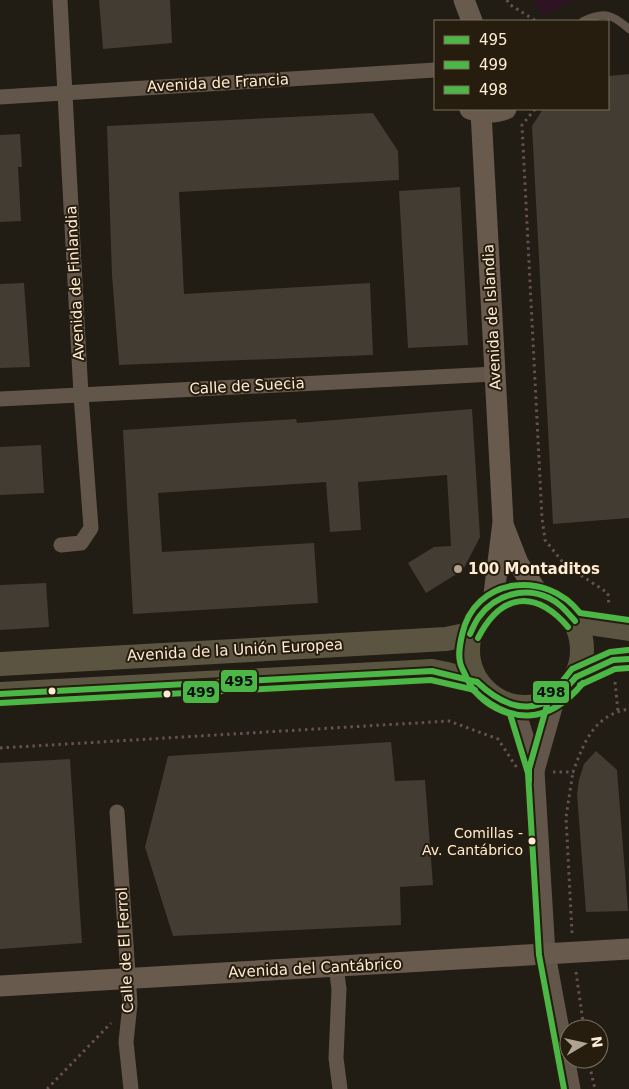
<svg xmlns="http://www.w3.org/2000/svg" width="629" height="1089" font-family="'DejaVu Sans',sans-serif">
<rect width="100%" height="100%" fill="#211c14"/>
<!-- green -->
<polygon fill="#2e1322" points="533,0 572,0 543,16"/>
<!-- building -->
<g fill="#433c32">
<polygon points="99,0 170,0 172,43 103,49"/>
<polygon points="629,74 629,518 553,524 532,126 543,109 608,109 608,76"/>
<polygon points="373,113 398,151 399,180 179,192 184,294 370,283 373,355 119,365 112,275 107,126"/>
<polygon points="20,134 22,167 18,167 21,221 0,222 0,135"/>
<polygon points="460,187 468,345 408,348 399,191"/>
<polygon points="24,283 30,367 0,368 0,284"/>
<polygon points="472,409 480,537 463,570 426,593 408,563 434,547 451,546 447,475 358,482 361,530 330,532 326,482 158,493 162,552 314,543 318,603 133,614 123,430 296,419 297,423"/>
<polygon points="41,445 44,493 0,495 0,447"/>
<polygon points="46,583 49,627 0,630 0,585"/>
<polygon points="391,742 395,781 425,780 433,885 400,887 401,925 173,936 145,847 168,756"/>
<polygon points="596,751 617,770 628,911 586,912 577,794 579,780 584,764"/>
<polygon points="70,759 82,943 0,949 0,763"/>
</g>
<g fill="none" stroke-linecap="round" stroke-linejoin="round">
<!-- path -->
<g stroke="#665051" stroke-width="3" stroke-dasharray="2.5 4" stroke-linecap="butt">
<polyline points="507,0 509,4 536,21"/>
<polyline points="535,109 522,125 542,518 545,540 565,565 608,593 609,606"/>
<polyline points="615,682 618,711"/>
<polyline points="0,748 449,721 498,739 517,768"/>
<path d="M553,772H573C584,742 594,715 629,709"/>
<polyline points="572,933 566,817 573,772"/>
<polyline points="576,972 584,1029"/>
<polyline points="588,1059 595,1089"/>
<polyline points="47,1089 111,1023"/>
</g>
<!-- lane -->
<path stroke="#625549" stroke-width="8" d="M583,21C604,11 612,14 629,29"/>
<!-- street -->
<g stroke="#625549" stroke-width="15">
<polyline points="60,0 81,395 91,528 81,543 61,545"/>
<polyline points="0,97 435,70"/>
<polyline points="0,399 495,374"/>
<polyline points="517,707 537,771 548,954 573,1089"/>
<polyline points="537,771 558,697"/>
<polyline points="117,812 130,1004 126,1042 131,1089"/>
<polyline points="336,967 339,989 336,1058 340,1089"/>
</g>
<!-- secondary -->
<g stroke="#685a4c" stroke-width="21">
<polyline points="464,0 472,21"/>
<path d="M470,109C482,113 493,114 506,109"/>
<polyline points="481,112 503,522 493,602"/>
<polyline points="504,527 518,563 538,593"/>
<polyline points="0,986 629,949"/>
</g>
<!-- primary -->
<g stroke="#5a5440" stroke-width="24">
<circle cx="525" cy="650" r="57"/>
<polyline points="575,621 629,629"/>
<polyline points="0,664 446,639 470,634"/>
<polyline points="576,677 613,660 629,659"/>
<polyline points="0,694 432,671 447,674 477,682"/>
</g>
<!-- bus-1 casing -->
<g stroke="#261d0f" stroke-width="10">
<g id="bus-1">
<path d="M470,634C473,628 475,622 479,617C495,595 524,586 549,598C560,603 567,612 575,621"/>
<polyline points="576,677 613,660 629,659"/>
<path d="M477,682C513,716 544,715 576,677"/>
<polyline points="0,694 432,671 477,682"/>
</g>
</g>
<!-- bus-2 casing -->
<g stroke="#261d0f" stroke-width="10">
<g id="bus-2">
<path d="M478,638C501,593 535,589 568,627"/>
<polyline points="580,685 615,669 629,668"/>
<path d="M471,688C510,726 548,725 583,683"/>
<polyline points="0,703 431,680 475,690"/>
</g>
</g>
<!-- bus-3 casing -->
<g stroke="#261d0f" stroke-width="10">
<g id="bus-3">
<polyline points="529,781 529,769 551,691 561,683 572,669 610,652 628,650"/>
<path d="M564,1089L539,955L528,773L510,714C491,708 476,697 467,679C465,673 461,668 460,662C458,653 460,644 462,635C474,577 546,569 580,613L629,620"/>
</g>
</g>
<!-- bus-1 -->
<use href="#bus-1" stroke="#4ab747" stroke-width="6"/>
<!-- bus-2 -->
<use href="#bus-2" stroke="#4ab747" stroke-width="6"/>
<!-- bus-3 -->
<use href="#bus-3" stroke="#4ab747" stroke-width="6"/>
</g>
<!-- markers -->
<circle fill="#b1a391" stroke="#261d0f" stroke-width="2" cx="458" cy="569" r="5"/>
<g fill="#ffecd4" stroke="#261d0f" stroke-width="2">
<circle cx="52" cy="691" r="4.5"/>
<circle cx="167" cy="694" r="4.5"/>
<circle cx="532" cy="841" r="4.5"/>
</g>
<g text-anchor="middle" stroke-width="4" stroke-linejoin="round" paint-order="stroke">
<!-- bus labels -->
<g font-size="14" fill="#ffecd4" stroke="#261d0f" text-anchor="end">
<text x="523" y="838">Comillas -<tspan x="523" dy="17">Av. Cantábrico</tspan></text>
</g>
<!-- street labels -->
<g font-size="15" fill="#ffecd4" stroke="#261d0f">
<text transform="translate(218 83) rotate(-3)" y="5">Avenida de Francia</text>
<text transform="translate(75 283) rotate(-93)" y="5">Avenida de Finlandia</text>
<text transform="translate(492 317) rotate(-93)" y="5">Avenida de Islandia</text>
<text transform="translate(247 386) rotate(-3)" y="5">Calle de Suecia</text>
<text transform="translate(235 650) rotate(-3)" y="5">Avenida de la Unión Europea</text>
<text transform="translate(125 950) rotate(-93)" y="5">Calle de El Ferrol</text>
<text transform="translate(315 968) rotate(-3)" y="5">Avenida del Cantábrico</text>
</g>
<!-- poi labels -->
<g font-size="15" font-weight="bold" fill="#ffecd4" stroke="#261d0f" text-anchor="start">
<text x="468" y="574">100 Montaditos</text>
</g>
</g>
<g stroke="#261d0f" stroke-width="2">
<rect x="220" y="669" width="38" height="24" rx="5" fill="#4ab747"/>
<rect x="532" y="680" width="38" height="24" rx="5" fill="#4ab747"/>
<rect x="182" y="680" width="38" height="24" rx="5" fill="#4ab747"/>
</g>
<g font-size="14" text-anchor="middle" font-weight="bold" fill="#111">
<text x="239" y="686">495</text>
<text x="551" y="697">498</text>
<text x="201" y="697">499</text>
</g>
<!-- legend -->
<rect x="434" y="20" width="175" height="90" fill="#261d0f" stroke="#7d705e"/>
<rect x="444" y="36" width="25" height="8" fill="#4ab747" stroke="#7d705e"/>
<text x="479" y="45" font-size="15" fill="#ffecd4">495</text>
<rect x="444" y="61" width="25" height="8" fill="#4ab747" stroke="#7d705e"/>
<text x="479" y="70" font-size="15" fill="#ffecd4">499</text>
<rect x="444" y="86" width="25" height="8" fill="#4ab747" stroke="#7d705e"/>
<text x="479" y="95" font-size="15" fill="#ffecd4">498</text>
<!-- north arrow -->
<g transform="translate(584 1044) rotate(81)"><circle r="24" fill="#261d0f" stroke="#7d705e"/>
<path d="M0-4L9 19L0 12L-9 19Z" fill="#b1a391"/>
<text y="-8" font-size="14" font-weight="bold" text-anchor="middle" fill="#ffecd4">N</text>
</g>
</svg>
